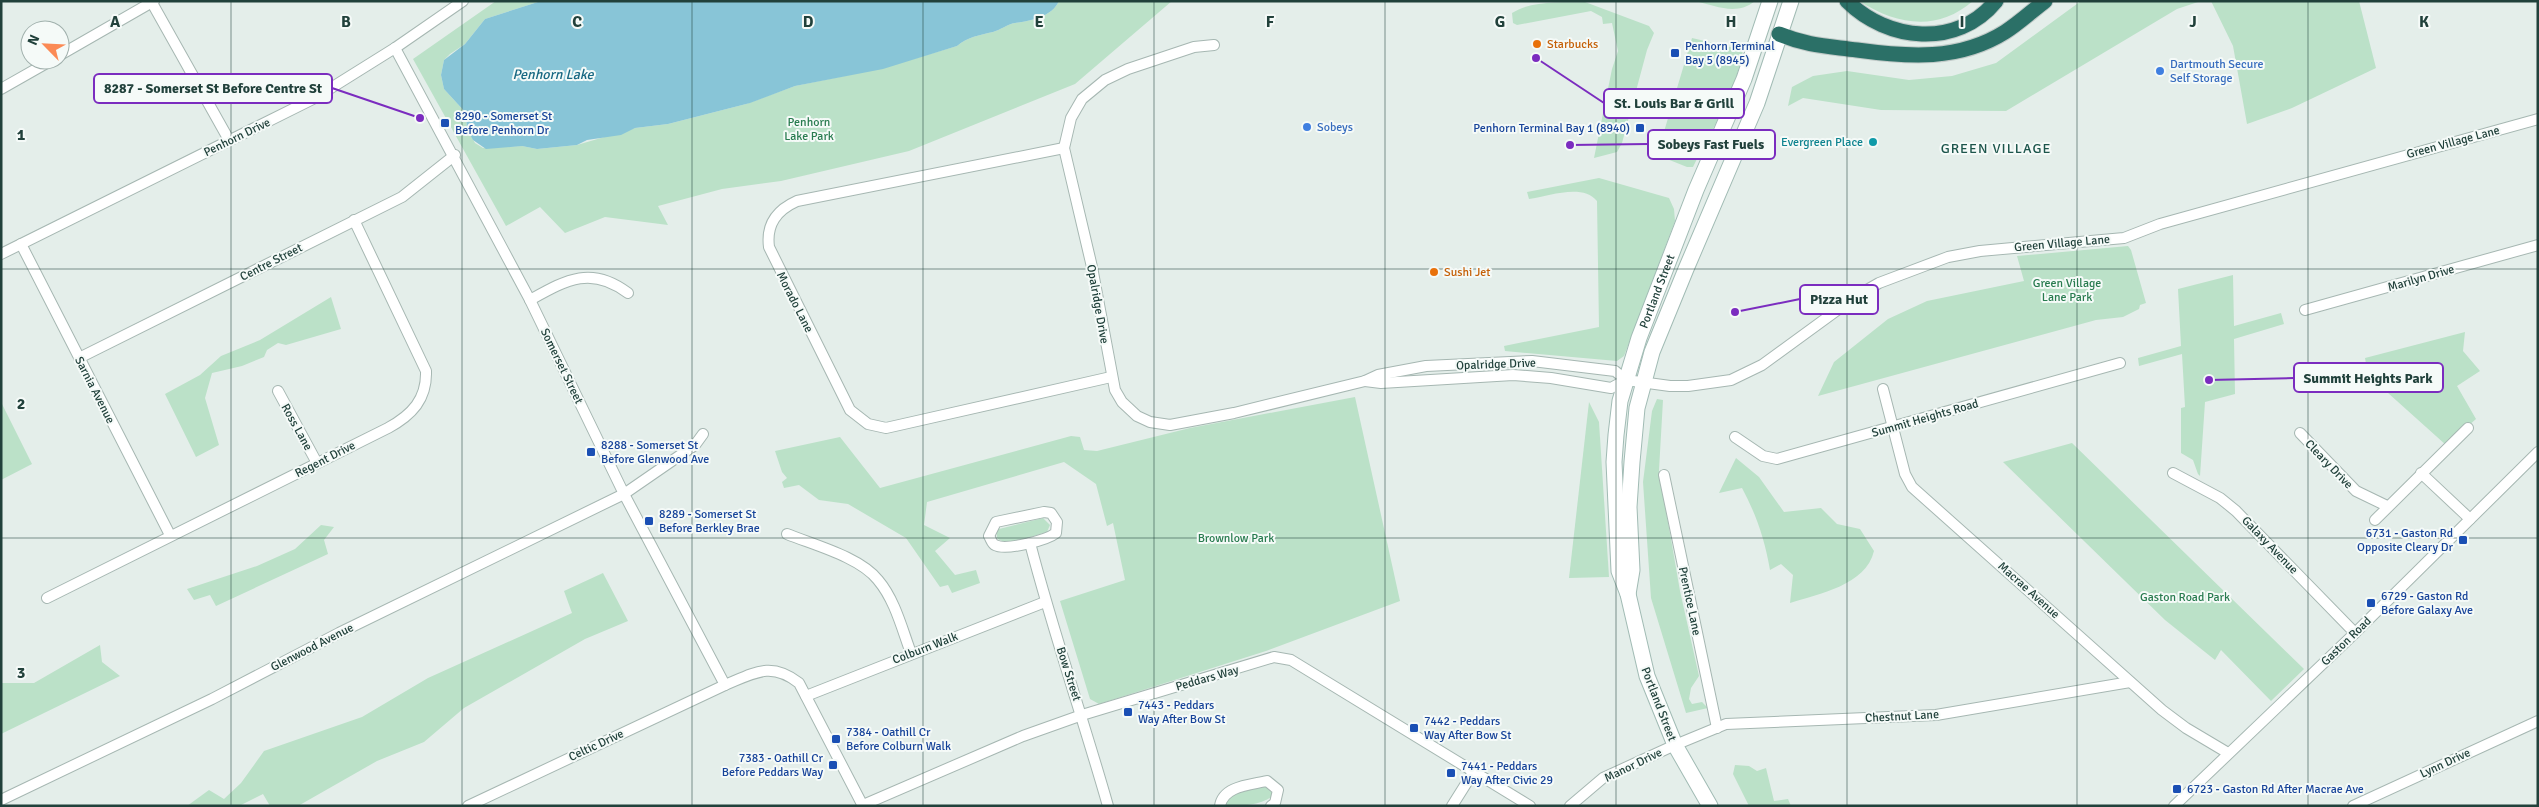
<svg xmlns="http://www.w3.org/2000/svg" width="2539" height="807" font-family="Signika,sans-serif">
<rect width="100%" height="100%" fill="#e4eeea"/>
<!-- green -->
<g fill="#bbe1c8">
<path d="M496,1H541L485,19L465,44L450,54L444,60L441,75L444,89L466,113L467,129L475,143L483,148L522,146L537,149L577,145L635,128L668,124L746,104L795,86L883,68L957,46C967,37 980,35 993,32C1000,30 1008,24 1015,23C1030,21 1052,17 1059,1H1172L1075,84L909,151L781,181L722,189L658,206L668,225L605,217L565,233L540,207L506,226L413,59Z"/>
<path d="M1695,1H1755C1737,16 1716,6 1695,1Z"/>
<path d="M1859,1H1973C1937,32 1897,25 1859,1Z"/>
<polygon points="2081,1 2201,1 2177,9 2006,111 1881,110 1803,98 1788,106 1792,87 1813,76 1847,71 1909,80 1952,76 1996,63"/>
<polygon points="2211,1 2359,1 2376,68 2292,108 2247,124 2233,46"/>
<path d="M1585,2L1649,26L1654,33L1647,50L1622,143L1617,152L1594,158L1612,69L1618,51L1612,23L1603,24L1602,17L1591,11L1517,25L1513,23L1512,13C1532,0 1562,3 1585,2Z"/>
<path d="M1692,38L1743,50C1735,94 1713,127 1693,167H1687L1657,155Z"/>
<path d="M1599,178L1669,198L1674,209L1675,221L1624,356L1617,361L1505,351L1504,346L1599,327L1597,201C1583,183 1549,196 1529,199L1527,192Z"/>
<polygon points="2128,246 2131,250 2146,303 2140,305 2139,309 2123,317 2096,320 1818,396 1834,362 1888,319 1927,301 2024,281 2017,256"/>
<polygon points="2233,275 2234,326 2281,313 2284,324 2234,339 2235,394 2205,402 2200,476 2198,474 2193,460 2181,453 2181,408 2185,407 2182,354 2139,366 2138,358 2181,346 2178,289"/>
<polygon points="331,297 341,329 286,345 278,343 267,350 264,357 242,366 212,373 205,398 219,445 196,457 165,394 200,375 221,356 260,340"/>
<polygon points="2465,332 2463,351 2480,371 2457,386 2476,419 2446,445 2368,375 2365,358"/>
<polygon points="1355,397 1400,601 1266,651 1099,704 1090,699 1060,601 1125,580 1113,523 1107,526 1096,484 1064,462 927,502 924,525 950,538 935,551 955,575 976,570 980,583 952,593 948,585 940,587 906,538 848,504 819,500 799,485 784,488 782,482 787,478 782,472 775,451 840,437 880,488 1071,436 1080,437 1084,450 1097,451 1190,428"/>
<polygon points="1657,399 1663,400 1659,470 1680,591 1699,676 1691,688 1689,699 1692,704 1702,702 1708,708 1686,713 1651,598 1643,482 1652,411"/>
<polygon points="1,402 32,464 1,480"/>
<polygon points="1589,402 1599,422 1609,577 1569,578"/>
<polygon points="2072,443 2304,669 2271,701 2221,650 2215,660 2165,620 2003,462"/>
<path d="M1736,458L1759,477L1784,512L1821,508L1837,524L1860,529L1874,551C1866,585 1819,594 1790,603L1793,575L1781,564L1770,570C1765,540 1756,514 1742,488L1719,493Z"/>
<path d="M1043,518L1050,525L1047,532C1035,535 1006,548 997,538V531L999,529Z"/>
<polygon points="321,525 334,527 324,540 328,554 216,606 210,595 194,600 187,589 257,566 295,549"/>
<polygon points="603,573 628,621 585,639 464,708 424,742 377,761 298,806 270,806 263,794 239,806 187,806 209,790 224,799 241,783 264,751 362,717 428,678 572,613 564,591"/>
<polygon points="100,645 102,662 120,676 1,734 1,683 34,683"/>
<polygon points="1735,765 1749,766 1757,771 1766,768 1774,801 1788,799 1791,806 1749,806 1733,774"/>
<path d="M1269,785L1273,789V796C1260,805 1243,806 1228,806L1226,803L1227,798L1234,793Z"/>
</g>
<!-- water -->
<path fill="#88c5d7" d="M541,1H1059C1052,17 1030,21 1015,23C1008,24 1000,30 993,32C980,35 967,37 957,46L883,69L795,86L750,103L668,124L635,128L621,135L587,140L577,145L537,149L522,146L486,149L473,140L467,129L466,113L444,89L441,75L444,60L465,44L485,19Z"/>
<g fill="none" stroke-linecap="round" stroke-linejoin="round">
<!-- minor casing -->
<g stroke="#a6b7b2" stroke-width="12">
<g id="minor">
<polyline points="151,1 229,140"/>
<polyline points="1214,45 1194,47 1128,69 1105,80 1082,99 1071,118 1064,148 1092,267 1115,390 1122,402 1137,416 1150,422 1170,425 1234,413 1365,381 1378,375 1426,366 1532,361 1615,371 1626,380 1670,386 1688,386 1731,380 1762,365 1858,295 1879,283 1948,257 1980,251 2124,238 2160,224 2538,119"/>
<polyline points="395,48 530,300 624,494 725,685"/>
<polyline points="60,55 154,1"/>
<polyline points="1,89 52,60"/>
<path d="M1064,148L797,201C777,210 766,224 769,247L850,410L868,424L886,428L1111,377"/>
<polyline points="21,244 170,535"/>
<polyline points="1,254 315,98 395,48 463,1"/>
<path d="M530,300C566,280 591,265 628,293"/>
<polyline points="2305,310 2538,245"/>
<polyline points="79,358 402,197 455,155"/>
<polyline points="1365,381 1381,383 1513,375 1551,378 1611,388 1626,380"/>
<polyline points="1883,389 1905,474 1912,487 2162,710 2186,728 2228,753"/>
<polyline points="278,391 317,463"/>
<polyline points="2300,433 2356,491 2387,506"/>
<polyline points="1735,437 1763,456 1777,459 2120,363"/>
<polyline points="2173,473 2220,498 2236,511 2355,633"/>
<polyline points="2421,473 2470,519"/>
<polyline points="1664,475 1717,728"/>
<path d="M1044,512L1051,513L1057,522L1056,533C1047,540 1006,551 995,545C992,544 991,539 989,536L996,522Z"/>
<polyline points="2375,520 2468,428"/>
<path d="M787,534C814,545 860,557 878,580C895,600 902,629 911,653"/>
<path d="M1030,543C1053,632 1083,718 1108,806"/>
<path d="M47,598L388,428C412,415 427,399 426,371L354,220"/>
<polyline points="806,696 1045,602"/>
<polyline points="1,800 212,699 339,633 624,494 695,445 703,434"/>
<polyline points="863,805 1023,736 1082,715 1274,657 1291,660 1530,806"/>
<path d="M468,806L725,685C754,673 771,661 799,683L863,806"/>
<path d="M1220,806C1223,786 1250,785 1267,781L1278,790L1275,803L1271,806"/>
<polyline points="1452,806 1474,771"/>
<polyline points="1570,806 1603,778 1675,745 1726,724 1936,715 2130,682"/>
<polyline points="2174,806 2355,633 2538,452"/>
<polyline points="2353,806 2538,721"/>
</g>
</g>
<!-- secondary casing -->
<g stroke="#a1bbb4" stroke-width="17">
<g id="secondary">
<polyline points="1628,594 1632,570 1629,507 1632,462 1637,408 1644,382 1652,352 1686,269 1757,103 1791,1"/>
<path id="s1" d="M1710,806L1675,745L1647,676L1628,594L1619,571L1614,462L1616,435L1620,401L1639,338L1696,190L1744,79L1770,1"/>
</g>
</g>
<!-- motorway casing -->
<g stroke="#c1cac8" stroke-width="17">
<g id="motorway">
<path d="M1847,1C1887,41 1957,49 1996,1"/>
<path d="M1779,34C1808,46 1827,46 1857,50C1908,57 1959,61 2005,32C2019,23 2032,11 2045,1"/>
</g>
</g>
<!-- minor -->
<use href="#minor" stroke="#fff" stroke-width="10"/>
<!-- secondary -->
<use href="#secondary" stroke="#fff" stroke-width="15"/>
<!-- motorway -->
<use href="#motorway" stroke="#2b7067" stroke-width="15"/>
</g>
<!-- grid -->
<path fill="none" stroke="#21413b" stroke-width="1" stroke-opacity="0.55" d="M231,1V806M462,1V806M692,1V806M923,1V806M1154,1V806M1385,1V806M1616,1V806M1847,1V806M2077,1V806M2308,1V806M1,269H2538M1,538H2538"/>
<!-- markers -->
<g fill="#e8710a" stroke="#f5faf8" stroke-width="2">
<circle cx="1537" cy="44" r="5"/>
<circle cx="1434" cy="272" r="5"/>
</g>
<g fill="#1a4fb4" stroke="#f5faf8" stroke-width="2">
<rect x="1670" y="48" width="10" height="10" rx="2.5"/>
<rect x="440" y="118" width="10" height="10" rx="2.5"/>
<rect x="1635" y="123" width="10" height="10" rx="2.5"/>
<rect x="586" y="447" width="10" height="10" rx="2.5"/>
<rect x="644" y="516" width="10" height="10" rx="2.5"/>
<rect x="2458" y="535" width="10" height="10" rx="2.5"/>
<rect x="2366" y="598" width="10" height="10" rx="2.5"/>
<rect x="1123" y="707" width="10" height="10" rx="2.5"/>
<rect x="1409" y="723" width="10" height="10" rx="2.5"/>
<rect x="831" y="734" width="10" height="10" rx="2.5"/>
<rect x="828" y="760" width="10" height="10" rx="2.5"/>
<rect x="1446" y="768" width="10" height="10" rx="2.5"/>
<rect x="2172" y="784" width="10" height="10" rx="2.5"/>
</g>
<g fill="#3f7fe0" stroke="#f5faf8" stroke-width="2">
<circle cx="2160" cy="71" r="5"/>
<circle cx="1307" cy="127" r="5"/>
</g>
<circle fill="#0f9aa8" stroke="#f5faf8" stroke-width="2" cx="1873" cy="142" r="5"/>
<g text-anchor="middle" stroke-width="4" stroke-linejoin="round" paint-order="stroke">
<!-- food labels -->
<g font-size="12" fill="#c56008" stroke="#f5faf8" text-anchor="start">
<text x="1547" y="48">Starbucks</text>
<text x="1444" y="276">Sushi Jet</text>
</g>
<!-- transit labels -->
<g font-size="12" fill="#164399" stroke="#f5faf8" text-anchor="start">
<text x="1685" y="50">Penhorn Terminal<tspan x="1685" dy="14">Bay 5 (8945)</tspan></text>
<text x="455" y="120">8290 - Somerset St<tspan x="455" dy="14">Before Penhorn Dr</tspan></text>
<text x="1630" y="132" text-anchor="end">Penhorn Terminal Bay 1 (8940)</text>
<text x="601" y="449">8288 - Somerset St<tspan x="601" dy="14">Before Glenwood Ave</tspan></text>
<text x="659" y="518">8289 - Somerset St<tspan x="659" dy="14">Before Berkley Brae</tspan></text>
<text x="2453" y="537" text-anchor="end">6731 - Gaston Rd<tspan x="2453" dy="14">Opposite Cleary Dr</tspan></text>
<text x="2381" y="600">6729 - Gaston Rd<tspan x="2381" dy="14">Before Galaxy Ave</tspan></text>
<text x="1138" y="709">7443 - Peddars<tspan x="1138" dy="14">Way After Bow St</tspan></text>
<text x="1424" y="725">7442 - Peddars<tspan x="1424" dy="14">Way After Bow St</tspan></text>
<text x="846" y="736">7384 - Oathill Cr<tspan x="846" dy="14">Before Colburn Walk</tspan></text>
<text x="823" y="762" text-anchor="end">7383 - Oathill Cr<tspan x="823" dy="14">Before Peddars Way</tspan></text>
<text x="1461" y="770">7441 - Peddars<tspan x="1461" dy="14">Way After Civic 29</tspan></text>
<text x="2187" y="793">6723 - Gaston Rd After Macrae Ave</text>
</g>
<!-- shop labels -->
<g font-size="12" fill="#366cbe" stroke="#f5faf8" text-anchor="start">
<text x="2170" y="68">Dartmouth Secure<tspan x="2170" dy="14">Self Storage</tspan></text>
<text x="1317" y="131">Sobeys</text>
</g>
<!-- park labels -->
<g font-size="12" fill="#287b4f" stroke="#f5faf8">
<text x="809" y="126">Penhorn<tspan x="809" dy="14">Lake Park</tspan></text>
<text x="2067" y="287">Green Village<tspan x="2067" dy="14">Lane Park</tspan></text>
<text x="1236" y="542">Brownlow Park</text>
<text x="2185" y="601">Gaston Road Park</text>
</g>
<!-- street labels -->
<g font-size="12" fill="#21413b" stroke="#f5faf8">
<text transform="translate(237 137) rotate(-26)" y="4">Penhorn Drive</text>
<text transform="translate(2453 142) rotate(-15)" y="4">Green Village Lane</text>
<text transform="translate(2062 243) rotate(-5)" y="4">Green Village Lane</text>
<text transform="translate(271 262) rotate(-27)" y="4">Centre Street</text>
<text transform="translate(2421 278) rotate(-16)" y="4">Marilyn Drive</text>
<text dy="4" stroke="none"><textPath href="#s1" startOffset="540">Portland Street</textPath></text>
<text transform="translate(795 302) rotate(63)" y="4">Morado Lane</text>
<text transform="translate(1098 304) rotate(80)" y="4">Opalridge Drive</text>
<text transform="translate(1496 364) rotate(-2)" y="4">Opalridge Drive</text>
<text transform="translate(562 366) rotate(64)" y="4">Somerset Street</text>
<text transform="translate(95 390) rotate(63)" y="4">Sarnia Avenue</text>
<text transform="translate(1925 418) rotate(-16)" y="4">Summit Heights Road</text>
<text transform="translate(297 427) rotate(61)" y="4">Ross Lane</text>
<text transform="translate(325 459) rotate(-27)" y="4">Regent Drive</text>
<text transform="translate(2329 464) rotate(46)" y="4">Cleary Drive</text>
<text transform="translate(2270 545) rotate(46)" y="4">Galaxy Avenue</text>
<text transform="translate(2029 590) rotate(42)" y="4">Macrae Avenue</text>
<text transform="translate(1690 601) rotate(78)" y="4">Prentice Lane</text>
<text transform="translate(2346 641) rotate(-44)" y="4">Gaston Road</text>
<text transform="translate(312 647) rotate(-27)" y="4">Glenwood Avenue</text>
<text transform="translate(925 648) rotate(-21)" y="4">Colburn Walk</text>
<text transform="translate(1069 674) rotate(72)" y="4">Bow Street</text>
<text transform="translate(1207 678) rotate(-16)" y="4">Peddars Way</text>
<text transform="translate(1659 704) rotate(69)" y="4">Portland Street</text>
<text transform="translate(1902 716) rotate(-3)" y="4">Chestnut Lane</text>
<text transform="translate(596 745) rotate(-25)" y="4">Celtic Drive</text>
<text transform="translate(2445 763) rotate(-25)" y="4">Lynn Drive</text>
<text transform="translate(1633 765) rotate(-26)" y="4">Manor Drive</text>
</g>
<!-- culture labels -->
<g font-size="12" fill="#0d838f" stroke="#f5faf8" text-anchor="end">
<text x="1863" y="146">Evergreen Place</text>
</g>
<!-- water labels -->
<g font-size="14" font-style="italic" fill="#176882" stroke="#f5faf8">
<text x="553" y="79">Penhorn Lake</text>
</g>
<!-- neighbourhood labels -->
<g font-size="14" letter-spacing="1" fill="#1c554b" stroke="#f5faf8">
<text x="1996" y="153">GREEN VILLAGE</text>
</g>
</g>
<g font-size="16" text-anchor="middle" font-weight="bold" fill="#21413b" stroke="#f5faf8" stroke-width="4" stroke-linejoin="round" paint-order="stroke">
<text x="115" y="27">A</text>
<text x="346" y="27">B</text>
<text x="577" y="27">C</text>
<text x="808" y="27">D</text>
<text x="1039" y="27">E</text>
<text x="1270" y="27">F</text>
<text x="1500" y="27">G</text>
<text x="1731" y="27">H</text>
<text x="1962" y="27">I</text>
<text x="2193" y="27">J</text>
<text x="2424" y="27">K</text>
<text x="21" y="140">1</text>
<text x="21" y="409">2</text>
<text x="21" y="678">3</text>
</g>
<!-- callouts -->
<path fill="none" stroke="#7b2cbf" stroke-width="2" d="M420 118L332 88M1536 58L1604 103M1570 145L1648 144M1735 312L1800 299M2209 380L2294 378"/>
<g fill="#7b2cbf" stroke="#f5faf8" stroke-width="2">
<circle cx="420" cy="118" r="5"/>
<circle cx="1536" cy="58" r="5"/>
<circle cx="1570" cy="145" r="5"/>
<circle cx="1735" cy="312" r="5"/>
<circle cx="2209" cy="380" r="5"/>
</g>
<g fill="#f5faf8" stroke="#7b2cbf" stroke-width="2">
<rect x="94" y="74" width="238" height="29" rx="5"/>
<rect x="1604" y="89" width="140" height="29" rx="5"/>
<rect x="1648" y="130" width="127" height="29" rx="5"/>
<rect x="1800" y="285" width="78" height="29" rx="5"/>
<rect x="2294" y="363" width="149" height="29" rx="5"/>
</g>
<g font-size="14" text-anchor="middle" font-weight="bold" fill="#21413b">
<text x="213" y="93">8287 - Somerset St Before Centre St</text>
<text x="1674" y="108">St. Louis Bar &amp; Grill</text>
<text x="1711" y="149">Sobeys Fast Fuels</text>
<text x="1839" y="304">Pizza Hut</text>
<text x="2368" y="383">Summit Heights Park</text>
</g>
<!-- border -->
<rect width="2539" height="807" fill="none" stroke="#21413b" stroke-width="5"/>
<!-- north arrow -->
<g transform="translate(45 45) rotate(294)"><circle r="24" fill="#f5faf8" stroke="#a0b0ac"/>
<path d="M0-4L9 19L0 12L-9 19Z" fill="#fb8a55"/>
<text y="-8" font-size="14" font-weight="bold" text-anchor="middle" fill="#21413b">N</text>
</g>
</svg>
